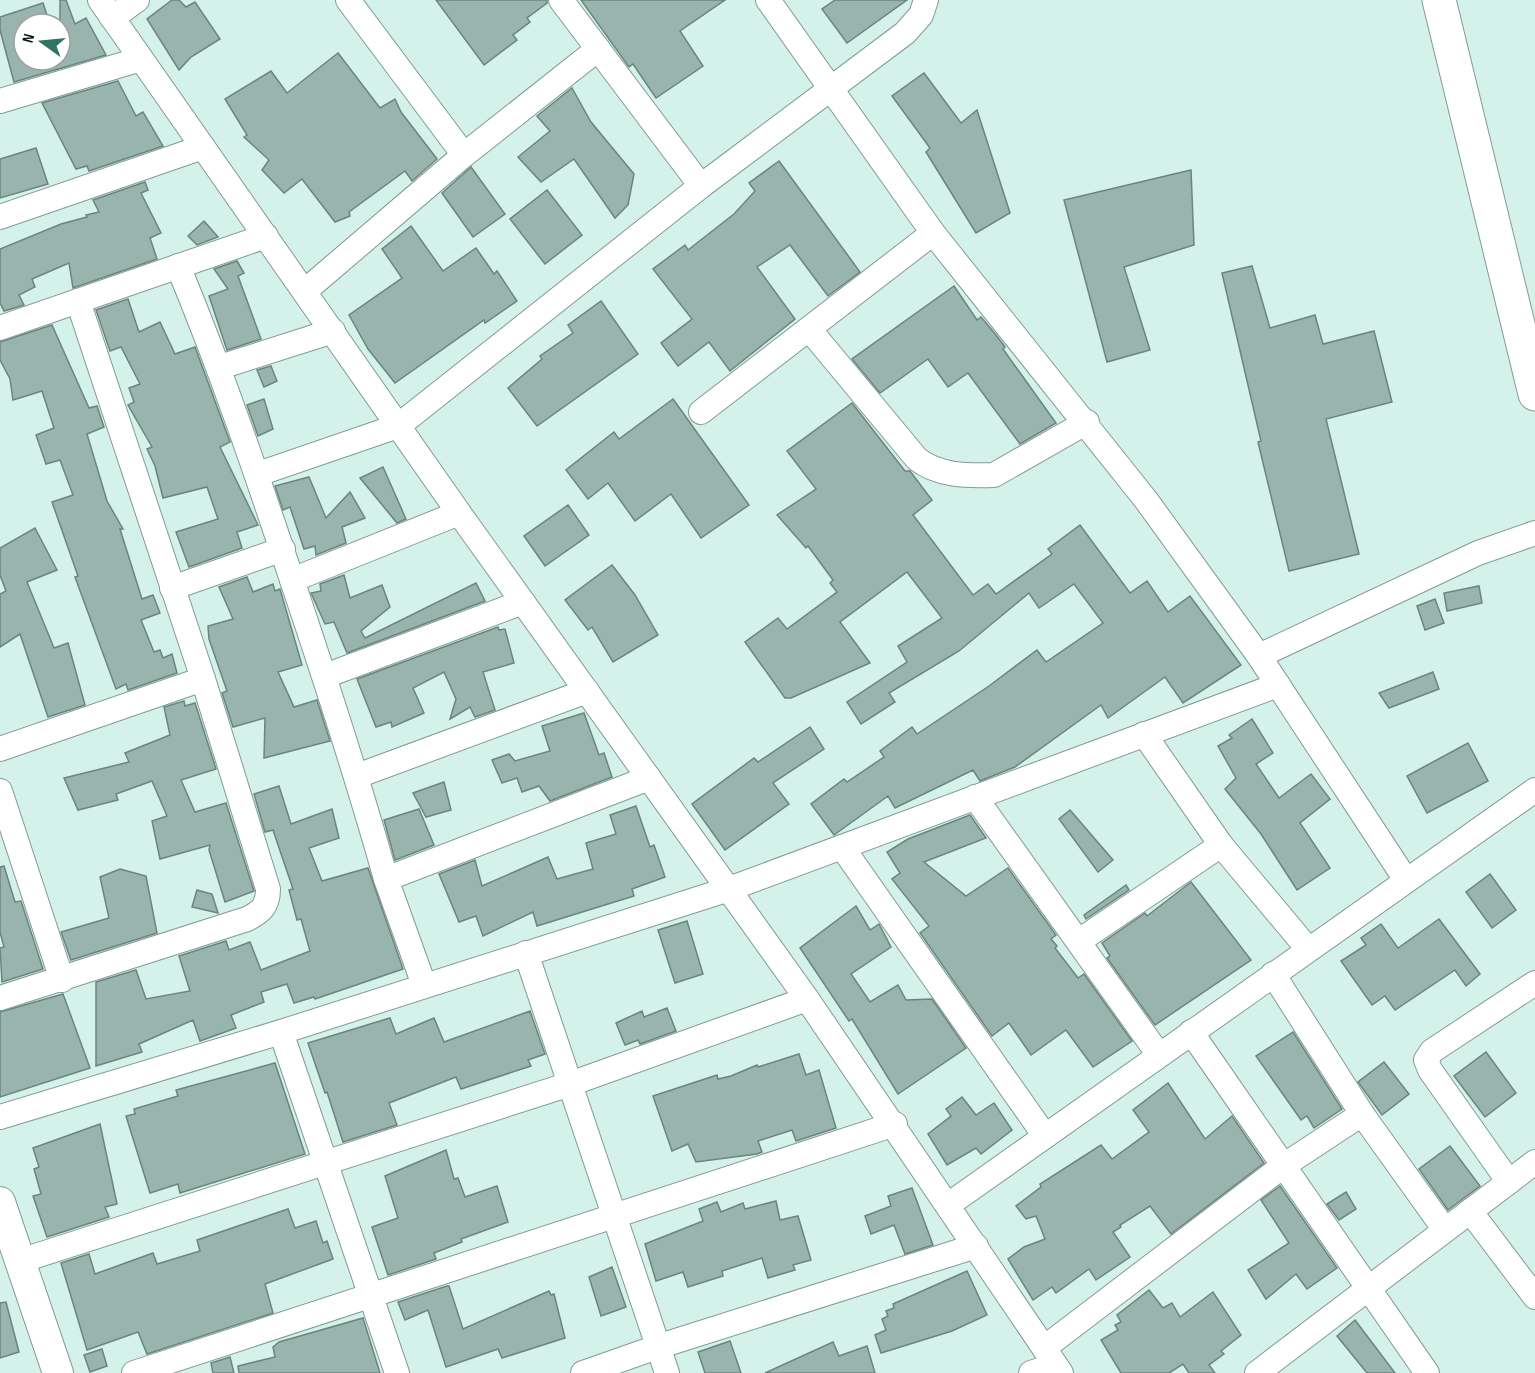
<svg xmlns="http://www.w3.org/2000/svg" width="1535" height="1373" font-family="'Sofia Sans Condensed',sans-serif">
<rect width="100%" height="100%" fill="#d4f2ea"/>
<!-- building -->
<g fill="#98b4ac" stroke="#6a857e" stroke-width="1.5">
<polygon points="60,0 66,0 75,24 86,18 106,55 14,82 0,30 0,17 43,3 50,24 24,24 24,60 60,60"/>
<polygon points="172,0 179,0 186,7 195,2 220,39 191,57 179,70 147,19"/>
<polygon points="436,0 547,0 547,3 527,18 530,22 513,35 517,40 484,65"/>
<polygon points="581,0 725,0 680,31 703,66 656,98 633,64 629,67"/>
<polygon points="835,0 907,0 847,43 822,9"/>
<polygon points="338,53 380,108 395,99 401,112 437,159 412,181 405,171 349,212 350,216 335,222 302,179 284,193 262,170 269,160 244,137 247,135 225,99 271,71 287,93"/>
<polygon points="924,73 961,123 977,110 1010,213 976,233 926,152 930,148 892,96"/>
<polygon points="118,81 136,116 143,112 163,146 89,171 87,166 76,169 42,103"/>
<polygon points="572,88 591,122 634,174 628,205 615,218 574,159 541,182 518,157 550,131 537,116"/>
<polygon points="36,148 48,184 0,198 0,159"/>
<polygon points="779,161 860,272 828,296 790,245 757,267 795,319 730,371 709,342 678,366 661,343 692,319 653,269 685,245 688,250 734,214 755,191 749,183"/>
<polygon points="471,167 505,214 473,237 442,193"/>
<polygon points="1191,170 1194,245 1124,267 1150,350 1107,362 1064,200"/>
<polygon points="145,182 148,190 141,193 161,233 150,238 157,259 73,288 69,263 32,279 35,287 19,295 24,305 4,311 0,303 0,249 61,224 87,217 86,215 99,212 93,200"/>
<polygon points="547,190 582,235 545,264 510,219"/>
<polygon points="204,221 218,237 197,245 188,236"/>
<polygon points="411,226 443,271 476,248 494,274 497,271 517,301 485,323 484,320 395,383 368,349 349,315 402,278 382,249"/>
<polygon points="237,261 244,273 238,276 261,339 227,350 209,296 228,289 214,269"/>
<polygon points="1252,266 1270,328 1315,315 1323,344 1374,331 1392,402 1326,419 1359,554 1289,571 1258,442 1261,441 1222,273"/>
<polygon points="954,286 977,320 981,317 996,335 1005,347 1003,349 1056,423 1020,444 968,373 948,387 928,359 880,393 852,359"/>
<polygon points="128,299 139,332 160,322 175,354 195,347 230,442 220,447 258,525 237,532 242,548 189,567 176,532 218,519 207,487 163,498 155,466 147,449 152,447 128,405 134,402 129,388 140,384 121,347 110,351 96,310"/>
<polygon points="601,301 638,354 537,426 508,388 542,359 540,356 573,333 568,325"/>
<polygon points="52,325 89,408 97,406 104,427 87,434 107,501 123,529 120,529 142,599 153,595 160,613 141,620 154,652 160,650 163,658 172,654 177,673 128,690 126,684 116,689 75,577 78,576 52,502 73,495 60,460 46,464 36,435 54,428 42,391 13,400 10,379 0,360 0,342"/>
<polygon points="271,366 277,381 264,387 257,370"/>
<polygon points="264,399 273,429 258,436 247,405"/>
<polygon points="673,399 749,505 701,538 671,494 635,521 608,483 588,499 566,470 614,432 619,439"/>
<polygon points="852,403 905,471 910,471 932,500 913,515 973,595 988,584 996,594 1052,554 1048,549 1080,525 1130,593 1147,581 1168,612 1190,596 1241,665 1183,703 1165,677 1108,718 1101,705 1015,767 980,781 973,770 895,808 888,796 834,835 811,804 844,779 847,782 884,757 880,751 912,727 917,734 989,686 1037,650 1046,662 1103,623 1074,584 1039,608 1029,593 959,651 889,693 895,702 861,724 847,702 907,662 898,646 942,618 907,572 840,622 870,663 791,698 785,698 745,642 778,618 787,629 837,592 830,583 833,580 808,546 806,548 777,515 816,489 787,451"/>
<polygon points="383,467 406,519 397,523 360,478"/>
<polygon points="309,477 326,518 350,492 365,518 342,527 346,543 316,555 315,546 304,549 290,507 283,510 275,486"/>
<polygon points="568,505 589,535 545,566 524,536"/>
<polygon points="35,528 57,570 27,582 54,648 68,643 85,705 48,717 20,634 0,647 0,594 6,591 0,575 0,548"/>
<polygon points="612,565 635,595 658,635 613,662 592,627 588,630 565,600"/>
<polygon points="344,575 350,598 382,585 390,607 361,631 365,638 476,583 485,601 347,653 334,622 325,624 311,593 321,591 320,584"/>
<polygon points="247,577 253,592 273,584 275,591 280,589 302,665 278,672 294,707 317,700 330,741 264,758 265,718 233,727 222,693 227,691 209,639 208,626 233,619 219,587"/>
<polygon points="1479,586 1482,603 1447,611 1444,593"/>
<polygon points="1435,599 1444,623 1425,630 1417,606"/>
<polygon points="498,627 499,630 505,629 514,663 483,672 495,710 475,717 470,707 450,719 456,699 444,672 413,688 424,713 392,727 391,722 376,727 357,679"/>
<polygon points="1433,672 1439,689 1389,708 1379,693"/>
<polygon points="184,701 185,706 195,703 216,769 181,780 195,812 226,803 254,891 225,902 209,850 210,845 160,859 152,821 167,816 152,781 116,794 118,800 78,810 64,778 129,762 125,753 170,735 164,707"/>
<polygon points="584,713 599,755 604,753 612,777 550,801 539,786 522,792 517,778 502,783 492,760 509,754 515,761 550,751 542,726"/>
<polygon points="1252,719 1273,753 1256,764 1279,798 1311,774 1330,799 1300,823 1330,868 1297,890 1261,834 1225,789 1236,778 1218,746 1232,738 1229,735"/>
<polygon points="810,727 824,749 773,783 789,804 725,850 692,804 754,758 758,762"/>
<polygon points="1468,743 1488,781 1427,813 1407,776"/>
<polygon points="444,782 451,810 426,817 413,793"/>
<polygon points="279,786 291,824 332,809 339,838 309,848 322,881 368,868 403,969 315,999 314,997 294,1003 287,984 261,992 264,1002 231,1015 236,1028 200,1041 193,1020 139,1044 142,1052 96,1066 96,982 136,970 146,999 190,991 179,956 226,941 229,950 250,942 261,970 310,951 301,919 297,920 289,890 293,889 277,842 273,830 265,832 254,794"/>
<polygon points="636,806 650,847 654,845 665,877 632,889 634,896 537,926 533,912 483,936 476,916 459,922 439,874 475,860 482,886 548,857 557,879 593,869 586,843 616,834 610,815"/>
<polygon points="419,809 434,845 395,860 384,820"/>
<polygon points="1070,810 1113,860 1098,872 1059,819"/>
<polygon points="970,815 986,838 924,862 966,896 1008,868 1056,935 1051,939 1057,946 1055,948 1078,978 1084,974 1132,1041 1093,1067 1066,1030 1031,1055 1009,1023 992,1036 920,933 929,926 892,879 900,873 887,852 908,839"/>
<polygon points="4,866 15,902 21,901 43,969 2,982 0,948 4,947 0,932 0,867"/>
<polygon points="120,869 146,876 157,933 71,960 61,932 109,918 100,877"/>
<polygon points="1490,874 1516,910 1492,928 1466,892"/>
<polygon points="1191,882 1251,960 1155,1025 1107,958 1110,956 1102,943 1145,913 1147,916"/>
<polygon points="1126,885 1129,890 1086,919 1084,915"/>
<polygon points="197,890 212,894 218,913 192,907"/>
<polygon points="856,906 870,930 879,924 891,947 851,974 870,1002 898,985 906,1000 932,999 966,1048 898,1094 852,1019 849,1021 800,948"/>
<polygon points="1439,919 1480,974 1466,986 1455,970 1395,1010 1385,996 1372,1005 1341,961 1366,945 1361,938 1381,924 1398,948"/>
<polygon points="687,921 703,974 675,983 658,930"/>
<polygon points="63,994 90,1068 0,1097 0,1012"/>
<polygon points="667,1008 676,1031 640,1044 638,1040 625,1045 616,1023 642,1011 644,1017"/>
<polygon points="530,1011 545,1054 528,1060 531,1066 461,1089 456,1077 389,1103 397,1125 343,1142 327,1092 325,1093 308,1043 390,1018 396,1034 434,1018 444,1042"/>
<polygon points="1293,1032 1342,1109 1314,1128 1307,1116 1301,1120 1256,1056"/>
<polygon points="1486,1052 1516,1093 1485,1117 1454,1076"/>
<polygon points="799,1054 806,1075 819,1070 836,1128 796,1141 792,1130 758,1141 762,1152 757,1154 696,1162 688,1144 672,1151 653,1096 717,1075 718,1079 731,1076 757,1065 758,1067"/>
<polygon points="1384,1062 1409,1094 1382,1115 1358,1082"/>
<polygon points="275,1063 305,1154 180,1193 178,1184 150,1193 126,1116 135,1114 134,1109 178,1096 176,1090"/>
<polygon points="1168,1083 1205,1139 1232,1116 1264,1163 1171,1234 1150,1206 1120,1225 1121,1227 1113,1232 1130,1257 1096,1280 1089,1269 1056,1293 1052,1287 1033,1300 1008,1259 1024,1247 1045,1239 1036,1216 1026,1219 1016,1206 1041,1187 1040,1184 1101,1145 1112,1159 1149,1132 1133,1110"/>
<polygon points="962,1097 976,1115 994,1103 1012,1130 981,1154 976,1148 947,1165 928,1134 951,1116 946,1109"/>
<polygon points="100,1124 117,1204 105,1207 109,1217 47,1237 33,1196 41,1194 34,1169 39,1167 33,1148"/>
<polygon points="1450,1146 1480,1186 1448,1210 1419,1169"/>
<polygon points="446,1150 454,1179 458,1178 465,1197 497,1186 508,1222 461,1239 462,1242 434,1253 436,1259 388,1275 372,1227 398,1218 385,1176"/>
<polygon points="1280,1186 1337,1268 1307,1289 1296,1274 1266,1299 1248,1270 1289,1243 1261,1200"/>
<polygon points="912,1188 933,1245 905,1254 894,1225 871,1234 865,1216 891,1206 888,1196"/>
<polygon points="1346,1192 1356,1209 1339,1220 1327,1204"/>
<polygon points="776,1201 780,1220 798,1216 811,1260 793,1265 795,1270 768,1278 762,1258 722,1271 723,1276 688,1287 683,1272 656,1281 645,1244 703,1221 699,1209 717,1202 721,1212 743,1203 745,1209"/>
<polygon points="288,1209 295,1228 316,1221 323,1243 327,1241 333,1259 265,1284 273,1313 147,1354 138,1332 87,1350 61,1263 89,1254 95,1274 153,1253 157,1264 200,1251 197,1240"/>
<polygon points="612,1267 626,1307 601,1316 589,1277"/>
<polygon points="967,1271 987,1315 952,1331 881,1353 875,1335 886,1330 882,1319 888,1316 886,1311 894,1308 893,1304"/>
<polygon points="447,1286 449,1286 463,1329 549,1291 551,1295 554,1294 565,1338 502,1358 498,1349 446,1367 428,1310 405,1320 398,1302"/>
<polygon points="1149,1290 1163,1308 1172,1303 1180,1317 1213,1292 1241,1335 1221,1351 1224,1354 1209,1365 1215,1373 1189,1373 1183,1364 1169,1373 1121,1373 1101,1340 1118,1330 1115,1325 1121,1322 1117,1315"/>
<polygon points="6,1302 19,1352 0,1358 0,1303"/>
<polygon points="363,1318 380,1373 239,1373 238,1366 275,1357 273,1347 279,1342"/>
<polygon points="1355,1320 1395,1373 1367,1373 1337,1336"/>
<polygon points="730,1341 741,1373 705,1373 698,1352"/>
<polygon points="833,1342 839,1356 867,1346 875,1373 765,1373"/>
<polygon points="102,1349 107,1366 90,1372 84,1355"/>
<polygon points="230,1357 234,1373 213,1373 211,1363"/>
</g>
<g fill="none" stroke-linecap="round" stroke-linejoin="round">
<!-- minor casing -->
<g stroke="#809c95" stroke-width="26">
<g id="minor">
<polyline points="100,0 459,513 807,999 1061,1373"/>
<polyline points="348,0 464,155"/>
<polyline points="561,0 701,186"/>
<polyline points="768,0 933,233 1146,500 1259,656 1406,880"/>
<polyline points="112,18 137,0"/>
<polyline points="0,101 141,59"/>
<polyline points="0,217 203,147"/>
<path d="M178,266C222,372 257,475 293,583C326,681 358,779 386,879"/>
<polyline points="305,291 464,155 598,49"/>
<polyline points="0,328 266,236"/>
<path d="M809,329L917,459C939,476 967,476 994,475L1087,422"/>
<polyline points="220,367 333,331"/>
<polyline points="701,412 933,233"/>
<polyline points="258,474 398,426 701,186 905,33 921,15 926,0"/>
<polyline points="292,580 459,513"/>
<polyline points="172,588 283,549"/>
<polyline points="1259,656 1478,553 1535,533"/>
<polyline points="325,676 523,602"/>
<polyline points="1144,734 1221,845 1308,949"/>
<polyline points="0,749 203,679"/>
<polyline points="357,776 587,691"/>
<polyline points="0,791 62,980"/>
<polyline points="975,797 1159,1055"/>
<polyline points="842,847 1045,1136"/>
<polyline points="1079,941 1221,845"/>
<polyline points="526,953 667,1373"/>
<polyline points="1273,974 1362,1114 1445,1230"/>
<polyline points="424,985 386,879 649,778"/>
<path d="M0,998L247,919C261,912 268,906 268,889L203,679L78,301"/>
<polyline points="281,1032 397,1373"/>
<polyline points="1191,1032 1427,1373"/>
<polyline points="0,1117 281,1032 729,889 1278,685"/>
<polyline points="1509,1182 1430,1070 1426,1060 1432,1051 1535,983"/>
<polyline points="948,1205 1535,790"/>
<polyline points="1470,1211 1535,1297"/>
<polyline points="20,1261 570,1084 807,999"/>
<polyline points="1044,1348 1283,1166 1362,1114"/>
<polyline points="134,1373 895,1124"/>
<polyline points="583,1373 657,1347 976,1246"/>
<polyline points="1031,1373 1055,1365"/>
<polyline points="1257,1373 1535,1162"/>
</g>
</g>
<!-- tertiary casing -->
<g stroke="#809c95" stroke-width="32">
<polyline id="tertiary" points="0,1202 58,1373"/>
</g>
<!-- secondary casing -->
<g stroke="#809c95" stroke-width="35">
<polyline id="secondary" points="1439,0 1535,394"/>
</g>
<!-- minor -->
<use href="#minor" stroke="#fff" stroke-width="24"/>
<!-- tertiary -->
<use href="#tertiary" stroke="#fff" stroke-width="30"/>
<!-- secondary -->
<use href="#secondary" stroke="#fff" stroke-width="33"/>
</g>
<!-- north arrow -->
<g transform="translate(42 42) rotate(285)"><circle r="28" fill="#ffffff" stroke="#9da1a0" stroke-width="1.5"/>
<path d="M0-4.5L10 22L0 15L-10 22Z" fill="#2f7365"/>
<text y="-9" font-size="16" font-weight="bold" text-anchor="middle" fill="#091411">N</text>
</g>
</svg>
